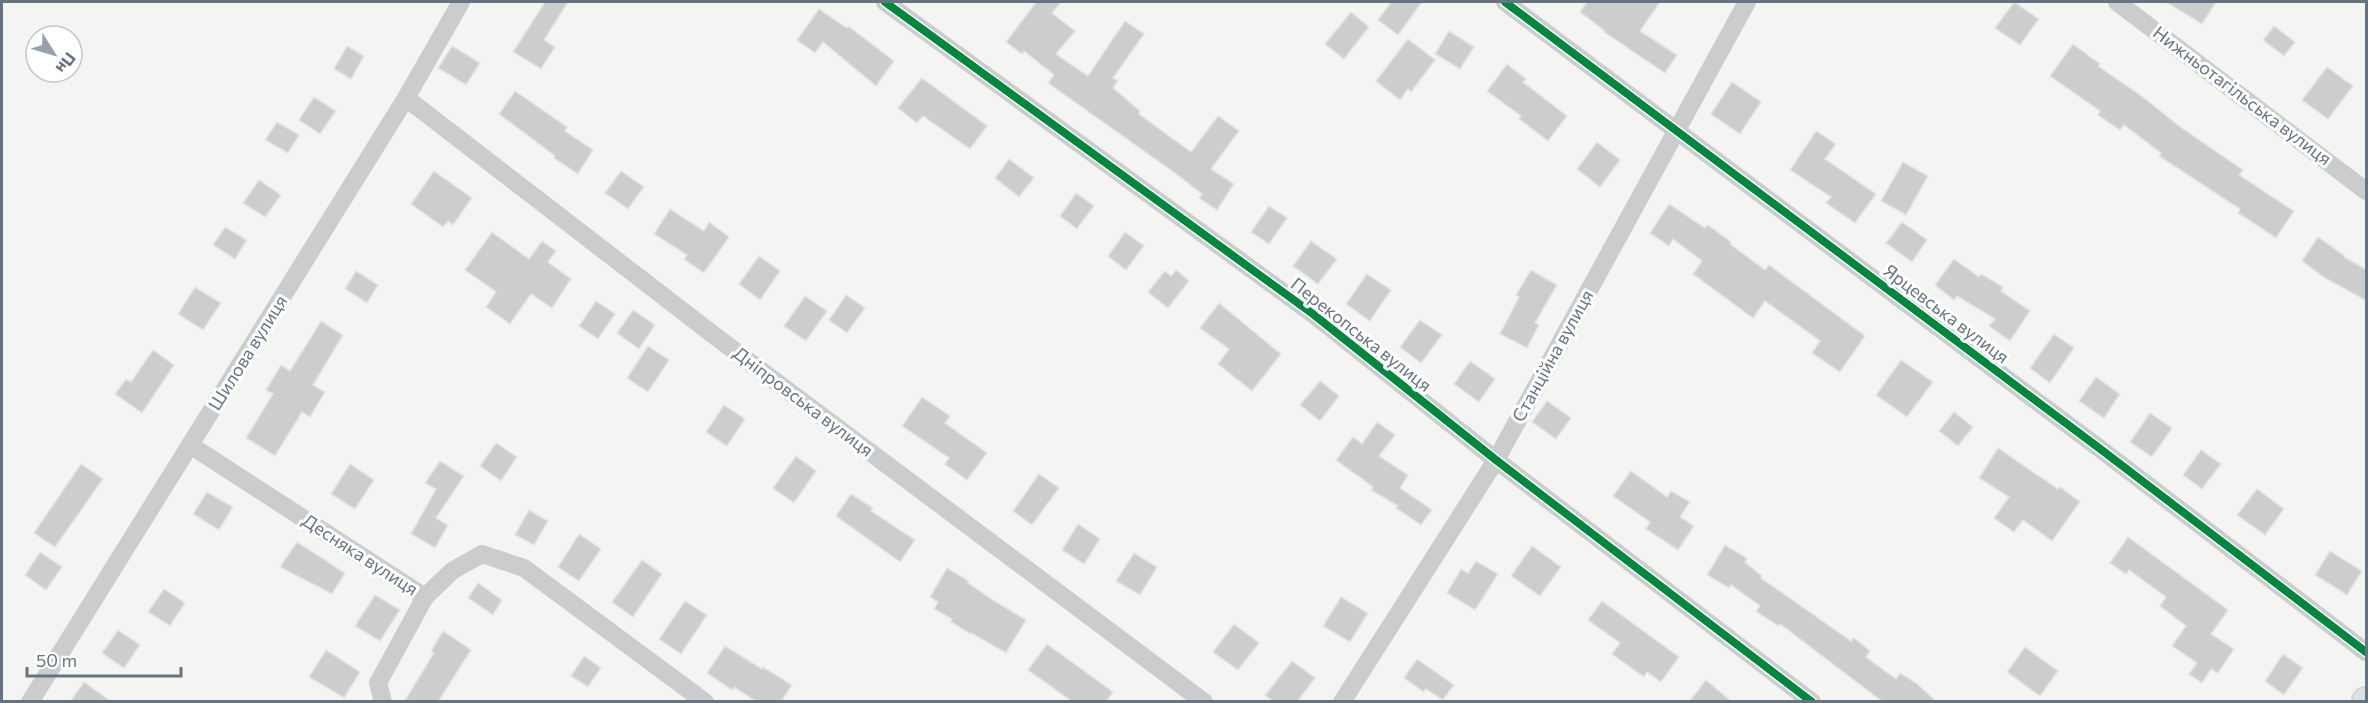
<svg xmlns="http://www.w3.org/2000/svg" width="2368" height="703" font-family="Commissioner,sans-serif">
<rect width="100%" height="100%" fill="#f4f4f3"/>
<!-- building -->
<g fill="#cccece" stroke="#e4e4e3" stroke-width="1.5">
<polygon points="545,2 568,2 544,40 555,47 541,69 513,52"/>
<polygon points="1036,2 1061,2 1052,13 1075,31 1056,54 1088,76 1125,21 1144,34 1113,78 1118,81 1113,88 1140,111 1139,114 1191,152 1218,116 1239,131 1211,169 1234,184 1217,210 1199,198 1202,194 1175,173 1048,83 1054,75 1024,51 1022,54 1006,42"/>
<polygon points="1391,2 1422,2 1398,35 1378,20"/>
<polygon points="1587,2 1660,2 1640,31 1677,55 1665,73 1604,32 1605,31 1580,12"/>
<polygon points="2014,2 2039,19 2020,45 1995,28"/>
<polygon points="2166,2 2216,2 2202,24"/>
<polygon points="819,9 847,28 848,26 894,61 876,86 823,42 815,53 797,40"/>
<polygon points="1351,12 1369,27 1344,59 1325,44"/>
<polygon points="2274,26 2295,42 2284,56 2263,40"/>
<polygon points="1449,31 1474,47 1460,69 1435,54"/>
<polygon points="1408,39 1435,60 1411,92 1408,89 1400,100 1376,81"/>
<polygon points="2073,44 2100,64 2098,66 2143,97 2179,126 2243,170 2239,175 2294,211 2276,238 2238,213 2240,209 2159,156 2161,153 2124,125 2120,130 2098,115 2100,111 2050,76"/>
<polygon points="347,46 364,56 351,79 334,69"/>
<polygon points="452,46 480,63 466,85 438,68"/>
<polygon points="1507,64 1526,79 1523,82 1567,116 1548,141 1519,119 1521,116 1487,91"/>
<polygon points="2327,67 2353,86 2328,119 2302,100"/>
<polygon points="922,78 987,126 970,149 923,116 917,123 898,108"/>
<polygon points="1732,82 1761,102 1740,134 1711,114"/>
<polygon points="515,91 567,127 565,131 593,150 578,174 554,158 555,156 499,114"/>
<polygon points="314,97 336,111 320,134 299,120"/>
<polygon points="277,122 299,135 288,153 265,140"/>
<polygon points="1816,131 1836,144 1825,159 1876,194 1855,223 1826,203 1831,197 1790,170"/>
<polygon points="1597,142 1620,160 1600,187 1577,169"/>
<polygon points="1009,159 1034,178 1019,197 995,178"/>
<polygon points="1903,162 1928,176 1906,215 1881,201"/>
<polygon points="434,171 472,198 453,225 448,221 443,227 411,204"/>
<polygon points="621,171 644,187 628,209 605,193"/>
<polygon points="259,180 281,195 265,217 243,203"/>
<polygon points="1076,193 1094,206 1077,229 1060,216"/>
<polygon points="1669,204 1705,228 1708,225 1731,242 1730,244 1765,270 1769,265 1865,336 1840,372 1812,353 1820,341 1765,301 1753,318 1693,274 1702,261 1673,239 1669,246 1650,233"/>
<polygon points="1269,206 1287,218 1269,244 1251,232"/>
<polygon points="670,209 704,231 709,222 729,237 704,273 684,259 687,255 654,234"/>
<polygon points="1902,222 1927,240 1912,262 1886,243"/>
<polygon points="225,227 247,240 235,259 213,245"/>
<polygon points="492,232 529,259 542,241 556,251 548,262 571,279 552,308 531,294 510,324 486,307 496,292 465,270"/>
<polygon points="1125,232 1144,246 1126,270 1108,256"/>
<polygon points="2318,237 2345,256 2344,257 2367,270 2367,301 2325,278 2302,261"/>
<polygon points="1311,241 1337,259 1318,284 1293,266"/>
<polygon points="759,256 780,271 760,300 739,284"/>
<polygon points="1954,259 1979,277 1981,274 2003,287 2001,291 2030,311 2010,341 1989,326 1995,319 1957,296 1954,300 1935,285"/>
<polygon points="1176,270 1189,281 1168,308 1148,292 1165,271 1171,276"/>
<polygon points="1531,270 1557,285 1535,323 1539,325 1527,348 1500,334 1519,297 1516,295"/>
<polygon points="356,271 378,285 367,303 345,289"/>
<polygon points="1367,274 1391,290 1370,321 1346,304"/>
<polygon points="195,287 221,303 203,330 178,314"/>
<polygon points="846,295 865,308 847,333 829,320"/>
<polygon points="805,296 827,311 806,341 784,326"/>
<polygon points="596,301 615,314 598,339 579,326"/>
<polygon points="1219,303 1281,354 1252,391 1218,364 1229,349 1200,328"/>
<polygon points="633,310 655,325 639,349 617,333"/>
<polygon points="1420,320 1442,335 1421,363 1400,347"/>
<polygon points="321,321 343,335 313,385 325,392 310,417 302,412 275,456 246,438 273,394 266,390 281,365 290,371"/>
<polygon points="2054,334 2074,348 2050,383 2030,368"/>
<polygon points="648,346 669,360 648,392 627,378"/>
<polygon points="153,350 174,365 142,413 115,394 126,379 131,382"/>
<polygon points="1901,360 1933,382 1907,417 1876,395"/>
<polygon points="1470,361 1495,379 1479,402 1454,384"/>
<polygon points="2096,377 2120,394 2104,418 2079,401"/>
<polygon points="1320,381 1339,396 1320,421 1300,405"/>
<polygon points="922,397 950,416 945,423 987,453 967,480 945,464 949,458 902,426"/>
<polygon points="1547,401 1571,418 1556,439 1532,422"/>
<polygon points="724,405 745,419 727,446 706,432"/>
<polygon points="1954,412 1973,427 1958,446 1939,431"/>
<polygon points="2150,413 2172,428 2152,457 2130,442"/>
<polygon points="1377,422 1395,435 1379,456 1408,475 1400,488 1432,510 1421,525 1396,508 1398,506 1371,490 1373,487 1336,460 1353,437 1362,444"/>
<polygon points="496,443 517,457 501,481 480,466"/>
<polygon points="1998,448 2058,489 2060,487 2080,502 2052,541 2023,520 2014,532 1994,518 2009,497 1979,478"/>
<polygon points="2201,450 2221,464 2202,489 2183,475"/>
<polygon points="796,456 816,471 794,503 773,488"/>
<polygon points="440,461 464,476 436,518 448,525 435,548 411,534 436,489 425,483"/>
<polygon points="81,464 103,479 55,547 34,533"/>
<polygon points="350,464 374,480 355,509 331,494"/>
<polygon points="1631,471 1667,497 1671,491 1690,502 1680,517 1694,526 1678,550 1646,529 1650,522 1613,496"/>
<polygon points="1039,474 1059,488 1032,525 1013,511"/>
<polygon points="2257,489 2284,509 2265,535 2237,515"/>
<polygon points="207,492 233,507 219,530 193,514"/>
<polygon points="851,494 873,508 871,511 915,540 900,562 836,516"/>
<polygon points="529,510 548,521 534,545 515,535"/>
<polygon points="1078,524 1100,539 1084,564 1062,550"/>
<polygon points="579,534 601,549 579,581 558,567"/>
<polygon points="2128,537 2228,610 2211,634 2234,649 2218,673 2211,669 2202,683 2189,674 2197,663 2172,646 2186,626 2160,606 2166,597 2129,570 2126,574 2110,563"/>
<polygon points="297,542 345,573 332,594 280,567"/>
<polygon points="1725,545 1747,558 1745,562 1762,576 1761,578 1851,641 1854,638 1870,651 1866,657 1896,679 1900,673 1916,683 1937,702 1883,702 1780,624 1778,626 1756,611 1760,606 1731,585 1729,588 1707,575"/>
<polygon points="1532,546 1561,567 1540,596 1511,576"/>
<polygon points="2330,551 2362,571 2347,595 2315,575"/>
<polygon points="40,552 62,567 46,590 25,575"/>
<polygon points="1134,553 1157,567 1140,595 1116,581"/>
<polygon points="642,560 662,574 633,617 612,602"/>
<polygon points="1476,561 1498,574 1475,610 1447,593 1461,569 1468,573"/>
<polygon points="947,568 969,581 968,583 993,600 1026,620 1006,653 971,633 970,634 951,622 952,619 934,609 938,602 930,597"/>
<polygon points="478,583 502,600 493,615 468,598"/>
<polygon points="164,589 185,603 170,626 148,612"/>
<polygon points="375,595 400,610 380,641 355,626"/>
<polygon points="1341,597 1368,613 1350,642 1323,626"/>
<polygon points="685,601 707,615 681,654 659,639"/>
<polygon points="1602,601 1679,657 1661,682 1647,672 1644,677 1612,654 1620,643 1588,620"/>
<polygon points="1234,624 1259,643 1238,670 1213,652"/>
<polygon points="118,630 140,645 124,668 102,653"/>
<polygon points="443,631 471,650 438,702 404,702 434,653 431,651"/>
<polygon points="1047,644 1113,692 1106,702 1073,702 1028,670"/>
<polygon points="725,646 762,669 763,667 792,685 781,702 757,702 734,687 732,690 707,673"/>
<polygon points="2025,647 2058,671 2040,696 2007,672"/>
<polygon points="326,650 360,672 344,698 309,677"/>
<polygon points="2283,654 2303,668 2284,695 2265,681"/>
<polygon points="584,656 601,668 588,687 571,676"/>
<polygon points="1417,659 1454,685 1443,700 1426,689 1424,692 1404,678"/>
<polygon points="1292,661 1315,678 1297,702 1274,702 1265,695"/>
<polygon points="1706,680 1732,702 1689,702"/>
<polygon points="84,682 112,702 70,702"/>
</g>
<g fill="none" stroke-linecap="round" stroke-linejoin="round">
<!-- secondary casing -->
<g stroke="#d0d1d1" stroke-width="30">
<polyline id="secondary" points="2366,702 2366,701"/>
</g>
<!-- street -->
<g stroke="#cacccd" stroke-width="18">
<polyline points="885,2 1313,314 1496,460 1812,702"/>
<polyline points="1505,2 2103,451 2366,652"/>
<polyline points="2117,2 2366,191"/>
<polyline points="406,98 715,336 1204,702"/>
<polyline points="190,445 425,597 452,571 482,554 524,568 705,702"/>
<polyline points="30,702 406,98 461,2"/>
<polyline points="383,702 378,683 425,597"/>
<polyline points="1342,702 1496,460 1747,2"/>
</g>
<!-- secondary -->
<use href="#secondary" stroke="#dfe0e0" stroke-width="27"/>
<!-- cycleway casing -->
<g stroke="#fff" stroke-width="11">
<g id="cycleway">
<polyline points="885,2 1313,314 1496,460 1812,702"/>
<polyline points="1505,2 2103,451 2366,652"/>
</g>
</g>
<!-- cycleway -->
<use href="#cycleway" stroke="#00873e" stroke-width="8"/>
</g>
<g text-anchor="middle" stroke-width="6" stroke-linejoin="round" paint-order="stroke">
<!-- street labels -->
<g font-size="18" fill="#667482" stroke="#fff">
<text transform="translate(2242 96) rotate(37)" y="6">Нижньотагільська вулиця</text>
<text transform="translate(1946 314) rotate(37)" y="6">Ярцевська вулиця</text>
<text transform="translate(1361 335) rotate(38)" y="6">Перекопська вулиця</text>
<text transform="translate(248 353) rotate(-58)" y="6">Шилова вулиця</text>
<text transform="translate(1553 356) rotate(-61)" y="6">Станційна вулиця</text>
<text transform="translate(803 402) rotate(37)" y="6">Дніпровська вулиця</text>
<text transform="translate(360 555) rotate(33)" y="6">Десняка вулиця</text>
</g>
</g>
<!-- border -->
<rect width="2368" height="703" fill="none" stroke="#667482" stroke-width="6"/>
<!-- north arrow -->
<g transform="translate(54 54) rotate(127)"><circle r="28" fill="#ffffff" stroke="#c2c7cd" stroke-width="1.5"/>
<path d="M0-4.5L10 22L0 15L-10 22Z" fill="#98a1aa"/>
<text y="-9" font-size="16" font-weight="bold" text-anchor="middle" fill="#667482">Пн</text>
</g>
<!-- scale -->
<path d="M27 667v9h154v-9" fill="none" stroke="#667482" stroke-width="3"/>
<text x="36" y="667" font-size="18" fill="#667482" stroke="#ffffff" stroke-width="4.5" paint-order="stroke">50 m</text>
</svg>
